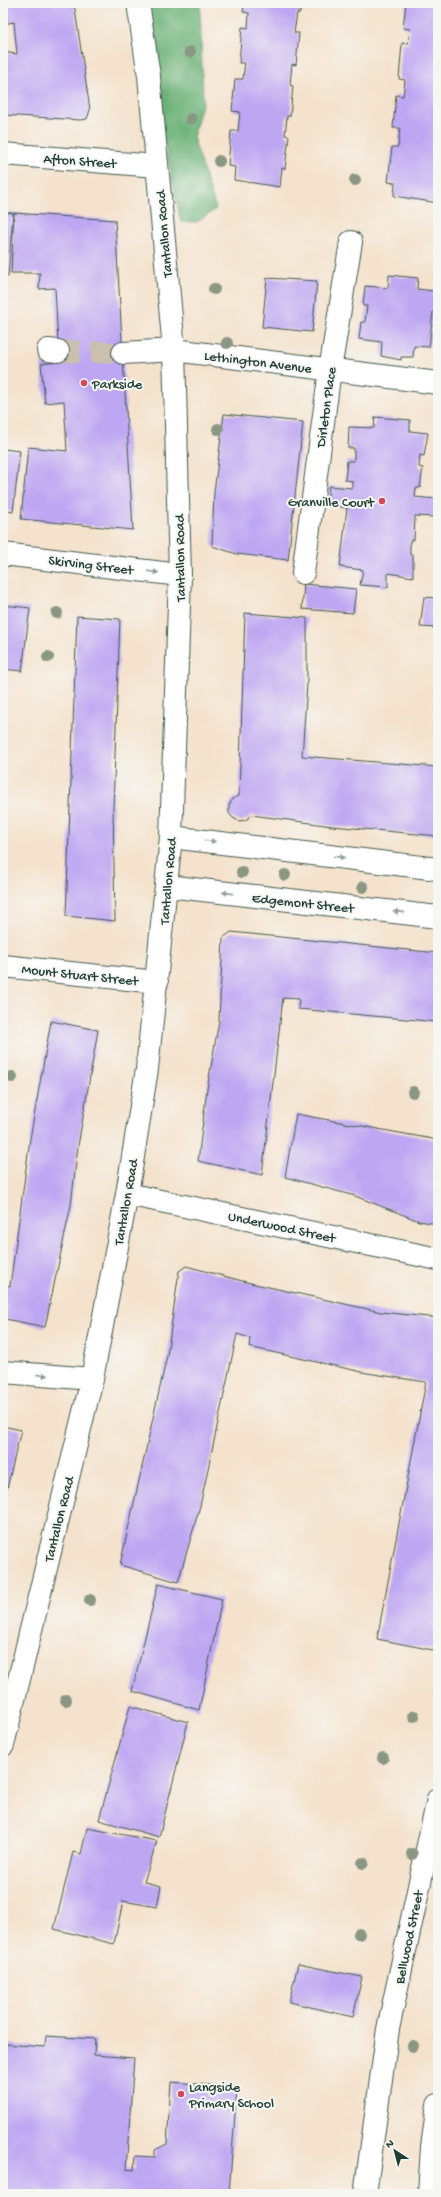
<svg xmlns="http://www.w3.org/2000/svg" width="441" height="2197" font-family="'Gochi Hand',sans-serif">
<rect width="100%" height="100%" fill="#f6f6f2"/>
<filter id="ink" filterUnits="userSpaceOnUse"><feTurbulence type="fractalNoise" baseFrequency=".025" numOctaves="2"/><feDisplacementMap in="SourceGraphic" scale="8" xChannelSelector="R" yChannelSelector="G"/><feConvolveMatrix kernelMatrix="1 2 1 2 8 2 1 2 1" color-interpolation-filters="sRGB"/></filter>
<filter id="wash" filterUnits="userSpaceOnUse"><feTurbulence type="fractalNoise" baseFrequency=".012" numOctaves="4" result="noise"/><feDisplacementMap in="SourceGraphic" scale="16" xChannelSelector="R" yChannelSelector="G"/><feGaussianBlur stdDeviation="0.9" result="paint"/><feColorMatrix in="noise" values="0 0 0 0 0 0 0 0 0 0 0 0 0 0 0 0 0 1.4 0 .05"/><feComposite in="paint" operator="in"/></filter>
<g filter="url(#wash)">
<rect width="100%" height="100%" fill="#f4e2cc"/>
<!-- forest -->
<polygon fill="#6db278" stroke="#467856" points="146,3 200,3 203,101 193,137 216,209 197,222 181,222 153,88"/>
<g id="blocks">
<!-- building -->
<g fill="#bda6f2">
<polygon points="3,3 74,3 90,110 87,119 80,120 3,115 3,52 17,54 14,22 3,24"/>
<polygon points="244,3 301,3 300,13 297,13 294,33 299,33 296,65 292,64 290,85 293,86 290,116 287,116 285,135 289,136 285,169 282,168 280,187 234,180 235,167 228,166 231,131 238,131 240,112 232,111 235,79 243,79 244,70 245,63 239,63 242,27 248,28 249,13 243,12"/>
<polygon points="406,3 438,3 438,203 394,196 395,183 388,182 392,147 398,147 400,128 393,128 396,95 403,96 405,80 399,79 402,43 408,44 410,29 403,28"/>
<polygon points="3,212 13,213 8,277 3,276"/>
<polygon points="14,213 115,220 133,530 21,519 28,447 67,451 64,401 45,403 41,364 59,362 55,288 39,289 40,273 11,273"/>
<polygon points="389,275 418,278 417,289 434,291 433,294 438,294 438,312 433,312 429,347 414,346 413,357 401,357 401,360 381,356 382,342 359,339 361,322 365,322 367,306 363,306 365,286 388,288"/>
<polygon points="267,278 317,281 312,332 262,327"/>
<polygon points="224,414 303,422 288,560 237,554 212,546 214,492"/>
<polygon points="375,417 410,420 410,431 428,433 424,456 420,455 419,467 423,468 420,488 416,488 415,497 436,499 435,517 415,516 414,540 410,540 410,555 413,555 413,577 388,573 388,587 360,585 363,570 340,567 347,508 327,504 329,486 352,488 352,481 345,480 347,461 354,461 354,448 348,448 349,427 374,428"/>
<polygon points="3,449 20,451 13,512 3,510"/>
<polygon points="304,584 356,589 353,613 302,609"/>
<polygon points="424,597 438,598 438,628 420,627"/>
<polygon points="3,605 30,608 22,671 3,669"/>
<polygon points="245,613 307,618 307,684 302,756 438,767 438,836 332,826 252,815 246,820 239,821 233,818 229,813 229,805 233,799 239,796"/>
<polygon points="77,616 120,619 113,808 115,921 66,916"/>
<polygon points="231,932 438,953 438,1022 298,1009 299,999 283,998 262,1175 198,1161 207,1089 219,1021 223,938"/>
<polygon points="51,1021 98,1030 78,1146 71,1205 45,1327 5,1319 7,1305 3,1305 3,1285 10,1286 30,1139"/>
<polygon points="296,1114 438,1140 438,1224 419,1221 355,1196 285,1177"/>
<polygon points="186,1266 246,1282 381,1312 438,1318 438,1651 377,1639 426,1382 367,1373 249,1347 250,1338 237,1334 200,1506 178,1582 120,1565 167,1356 179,1271"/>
<polygon points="3,1426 21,1430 4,1501 3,1501"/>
<polygon points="158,1584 222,1599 199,1710 132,1691"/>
<polygon points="130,1706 188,1722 159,1837 99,1820"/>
<polygon points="87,1828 157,1841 144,1882 161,1886 157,1907 123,1901 114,1944 54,1929 73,1852 81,1854"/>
<polygon points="298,1964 362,1977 353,2017 289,2002"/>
<polygon points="46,2036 95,2039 94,2055 134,2058 126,2169 134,2170 135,2156 155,2157 155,2150 167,2144 171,2082 237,2087 229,2194 3,2194 3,2044 45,2047"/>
</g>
</g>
</g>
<g filter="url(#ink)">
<use href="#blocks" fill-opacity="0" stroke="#3f564b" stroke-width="1"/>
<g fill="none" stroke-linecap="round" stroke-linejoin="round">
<!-- minor-tunnel -->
<polyline stroke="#c9c1ae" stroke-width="22" stroke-dasharray="22 11" stroke-linecap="butt" points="58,351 123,353"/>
<!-- minor casing -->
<g stroke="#3f564b" stroke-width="24">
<g id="minor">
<polyline points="3,154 157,166"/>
<polyline points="48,350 58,351"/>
<polyline points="123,353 174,350 438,383"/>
<polyline points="3,554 180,575"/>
<polyline points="303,573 330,370 351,242"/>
<polyline points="171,837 438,869"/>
<polyline points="167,886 438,917"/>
<polyline points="3,966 157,982"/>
<polyline points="127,1194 438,1259"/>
<polyline points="3,1372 92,1379"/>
<polyline points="3,1745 92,1379 127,1194 147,1069 171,837 180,575 174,350 149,76 138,3"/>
<polyline points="365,2194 388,2029 438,1799"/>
<polyline points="429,2194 432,2147 438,2105"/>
</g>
</g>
<!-- minor -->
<use href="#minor" stroke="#fff" stroke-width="22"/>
</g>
<!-- trees -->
<g fill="#8a9782">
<circle cx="190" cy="52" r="6"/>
<circle cx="191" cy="119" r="6"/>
<circle cx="219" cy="161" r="6"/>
<circle cx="355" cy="180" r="6"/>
<circle cx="214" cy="289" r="6"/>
<circle cx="227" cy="343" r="6"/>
<circle cx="218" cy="429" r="6"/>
<circle cx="57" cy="613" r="6"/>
<circle cx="48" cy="657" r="6"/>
<circle cx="242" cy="872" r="6"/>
<circle cx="285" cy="875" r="6"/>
<circle cx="363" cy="887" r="6"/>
<circle cx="12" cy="1077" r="6"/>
<circle cx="413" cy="1092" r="6"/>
<circle cx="90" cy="1600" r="6"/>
<circle cx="66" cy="1700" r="6"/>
<circle cx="414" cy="1716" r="6"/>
<circle cx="383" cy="1758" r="6"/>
<circle cx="412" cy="1854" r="6"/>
<circle cx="363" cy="1863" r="6"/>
<circle cx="359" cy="1934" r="6"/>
<circle cx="413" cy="2046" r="6"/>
</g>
<!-- one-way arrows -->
<defs><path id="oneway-solid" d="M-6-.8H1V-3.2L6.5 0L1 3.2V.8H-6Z"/></defs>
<g fill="#8f9e9a">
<use href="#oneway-solid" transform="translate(153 572) rotate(7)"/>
<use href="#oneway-solid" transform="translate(210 841) rotate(7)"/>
<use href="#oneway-solid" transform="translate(339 857) rotate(7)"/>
<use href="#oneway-solid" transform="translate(228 893) rotate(-174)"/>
<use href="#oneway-solid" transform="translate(399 912) rotate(-174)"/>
<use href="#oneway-solid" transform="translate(42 1375) rotate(5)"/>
</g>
</g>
<!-- markers -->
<g fill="#d1495b" stroke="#f6f6f2" stroke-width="1.5">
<circle cx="84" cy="383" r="4"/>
<circle cx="382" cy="501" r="4"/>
<circle cx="181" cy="2094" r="4"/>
</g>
<g text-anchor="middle" stroke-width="4" stroke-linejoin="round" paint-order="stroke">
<!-- street labels -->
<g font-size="14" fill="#1f3d34" stroke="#f6f6f2">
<text transform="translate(80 160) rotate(4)" y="5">Afton Street</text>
<text transform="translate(163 234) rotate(-95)" y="5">Tantallon Road</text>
<text transform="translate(258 361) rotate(7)" y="5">Lethington Avenue</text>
<text transform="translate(325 407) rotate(-82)" y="5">Dirleton Place</text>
<text transform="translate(179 558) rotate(-91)" y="5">Tantallon Road</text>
<text transform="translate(91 564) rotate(7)" y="5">Skirving Street</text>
<text transform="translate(167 881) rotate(-85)" y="5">Tantallon Road</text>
<text transform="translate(303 902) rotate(6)" y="5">Edgemont Street</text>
<text transform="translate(80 974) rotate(6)" y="5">Mount Stuart Street</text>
<text transform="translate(125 1202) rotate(-80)" y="5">Tantallon Road</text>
<text transform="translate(282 1226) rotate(12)" y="5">Underwood Street</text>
<text transform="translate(58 1519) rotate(-76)" y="5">Tantallon Road</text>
<text transform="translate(408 1937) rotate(-78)" y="5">Bellwood Street</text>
</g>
<!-- poi labels -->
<g font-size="14" fill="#1f3d34" stroke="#f6f6f2" text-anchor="start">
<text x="92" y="388">Parkside</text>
<text x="374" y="506" text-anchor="end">Granville Court</text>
<text x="189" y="2091">Langside<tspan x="189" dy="16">Primary School</tspan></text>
</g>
</g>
<!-- margin -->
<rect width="441" height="2197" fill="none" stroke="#f6f6f2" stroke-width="16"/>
<!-- north arrow -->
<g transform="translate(395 2151) rotate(324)" stroke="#f6f6f2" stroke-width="3" paint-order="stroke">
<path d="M0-3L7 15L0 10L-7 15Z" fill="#1f3d34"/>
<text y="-6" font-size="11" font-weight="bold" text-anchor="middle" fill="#1f3d34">N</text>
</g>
</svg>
